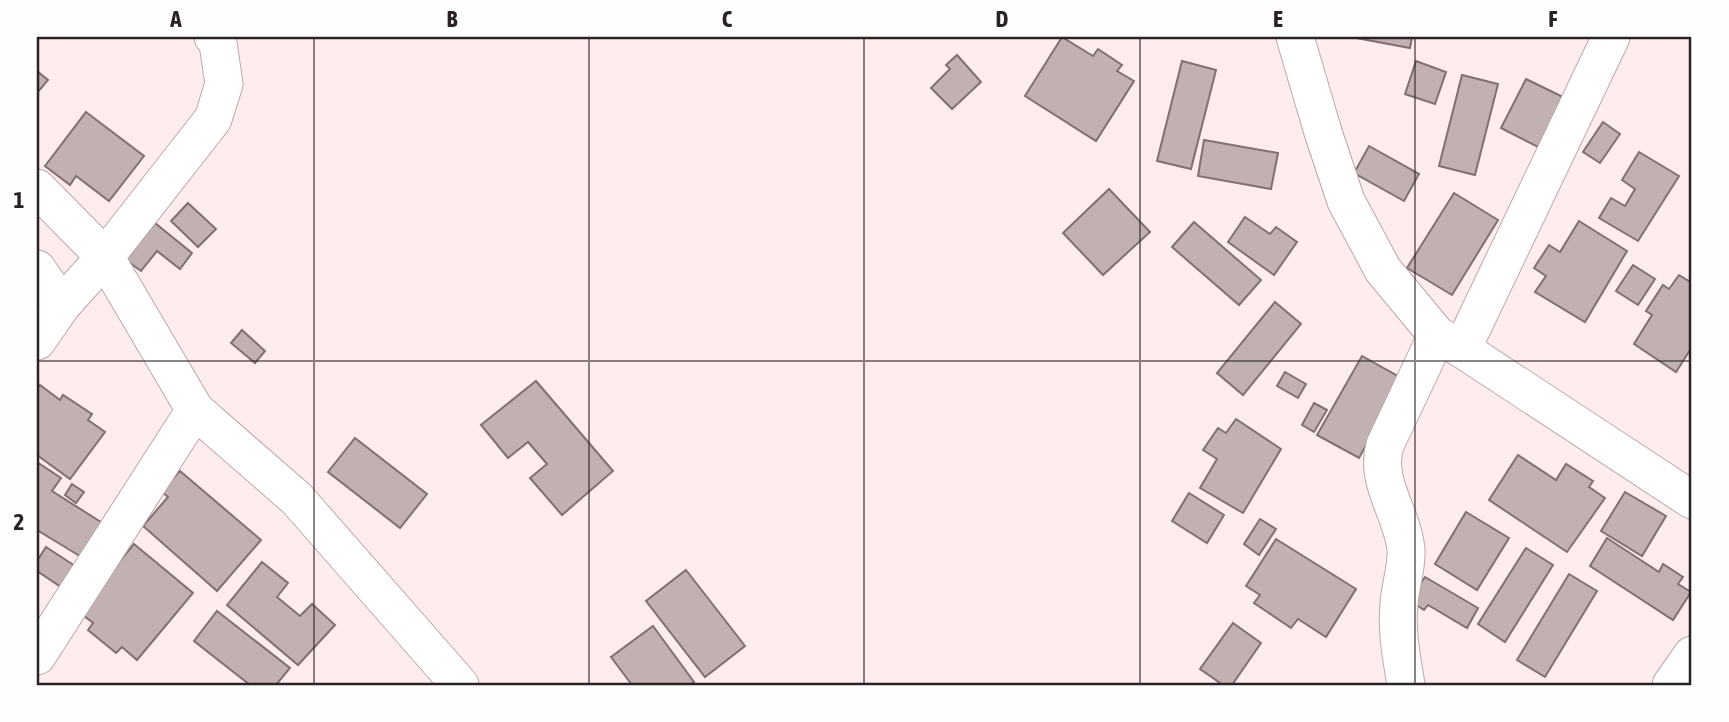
<svg xmlns="http://www.w3.org/2000/svg" width="1729" height="722" font-family="'Asap Condensed',sans-serif">
<rect width="100%" height="100%" fill="#feecee"/>
<!-- building -->
<g fill="#c2b1b3" stroke="#7f7071" stroke-width="2">
<polygon points="1062,37 1093,56 1098,49 1122,65 1117,71 1134,81 1096,141 1025,96"/>
<polygon points="1351,37 1412,37 1410,48"/>
<polygon points="957,55 981,82 952,109 931,88 950,69 946,65"/>
<polygon points="1182,61 1216,70 1191,169 1157,161"/>
<polygon points="1416,61 1446,72 1435,104 1405,94"/>
<polygon points="37,71 48,80 37,93"/>
<polygon points="1462,75 1498,84 1475,175 1439,166"/>
<polygon points="1526,79 1565,98 1540,148 1501,128"/>
<polygon points="86,112 144,156 109,201 76,176 70,185 45,166"/>
<polygon points="1603,122 1620,134 1600,163 1583,152"/>
<polygon points="1204,140 1278,153 1271,189 1198,176"/>
<polygon points="1369,146 1419,174 1404,201 1354,173"/>
<polygon points="1639,152 1679,176 1638,241 1599,218 1611,198 1625,206 1635,189 1622,180"/>
<polygon points="1109,189 1150,232 1103,275 1063,233"/>
<polygon points="1454,193 1498,220 1452,295 1407,268"/>
<polygon points="188,203 216,229 198,247 171,221"/>
<polygon points="1245,217 1270,234 1276,227 1297,242 1274,275 1228,242"/>
<polygon points="1579,221 1627,251 1585,322 1535,292 1546,276 1534,268 1549,245 1560,252"/>
<polygon points="1194,222 1261,280 1239,305 1172,247"/>
<polygon points="155,223 192,253 180,269 157,251 141,271 126,260"/>
<polygon points="1633,265 1655,279 1638,305 1616,291"/>
<polygon points="1679,275 1692,283 1692,347 1676,372 1634,344 1652,315 1646,311 1663,285 1669,289"/>
<polygon points="1275,302 1301,324 1243,395 1217,373"/>
<polygon points="242,330 265,351 255,363 231,343"/>
<polygon points="1362,356 1403,379 1359,458 1317,435"/>
<polygon points="1285,372 1306,384 1298,398 1277,386"/>
<polygon points="536,381 613,471 562,515 530,478 547,464 528,442 508,458 481,425"/>
<polygon points="40,385 60,400 63,395 92,414 88,420 105,432 70,479 37,455 37,389"/>
<polygon points="1314,403 1327,410 1314,432 1302,425"/>
<polygon points="1236,419 1281,449 1243,513 1200,488 1217,459 1203,450 1218,428 1226,433"/>
<polygon points="355,438 427,494 400,528 328,472"/>
<polygon points="1518,455 1556,480 1566,464 1593,481 1589,487 1605,498 1567,552 1489,500"/>
<polygon points="37,462 61,478 52,491 104,524 83,558 37,530"/>
<polygon points="180,471 261,540 217,591 143,526 168,497 161,491"/>
<polygon points="72,484 84,492 76,503 65,495"/>
<polygon points="1625,492 1666,516 1642,556 1601,531"/>
<polygon points="1189,493 1224,515 1207,543 1172,521"/>
<polygon points="1466,512 1509,538 1477,590 1435,564"/>
<polygon points="1260,519 1276,529 1259,555 1244,544"/>
<polygon points="1607,538 1659,572 1663,564 1683,577 1678,584 1691,592 1673,620 1590,566"/>
<polygon points="1276,539 1356,589 1326,637 1298,619 1291,628 1254,603 1260,595 1246,586"/>
<polygon points="134,544 193,593 137,660 122,647 116,653 88,630 93,623 78,611"/>
<polygon points="46,547 75,566 61,587 37,571 37,561"/>
<polygon points="1526,548 1553,565 1505,642 1478,624"/>
<polygon points="262,562 288,583 277,597 300,616 312,604 335,625 298,665 227,605"/>
<polygon points="686,570 745,646 705,677 646,601"/>
<polygon points="1569,574 1597,591 1545,677 1517,660"/>
<polygon points="1425,577 1478,608 1467,628 1428,605 1424,610 1409,600"/>
<polygon points="217,611 290,668 276,685 250,685 194,641"/>
<polygon points="1233,623 1261,643 1232,685 1223,685 1200,669"/>
<polygon points="653,626 694,682 689,685 632,685 611,657"/>
</g>
<g fill="none" stroke-linecap="round" stroke-linejoin="round">
<!-- minor casing -->
<g stroke="#baa9aa" stroke-width="39">
<g id="minor">
<polyline points="1295,37 1323,132 1346,201 1383,270 1437,335 1462,349 1692,500"/>
<polyline points="37,188 105,257 195,410 297,499 460,685"/>
<polyline points="37,269 62,305"/>
<polyline points="37,341 62,305 105,257 213,119 224,84 218,43 213,37"/>
<polyline points="1462,349 1611,37"/>
<polyline points="37,656 195,410"/>
<path d="M1406,685C1402,659 1396,631 1399,604C1400,586 1407,568 1406,550C1403,514 1374,482 1385,445L1437,335"/>
<polyline points="1671,685 1692,655"/>
</g>
</g>
<!-- minor -->
<use href="#minor" stroke="#fff" stroke-width="37"/>
</g>
<!-- grid -->
<path fill="none" stroke="#2a2324" stroke-width="2" stroke-opacity="0.55" d="M314,37V685M589,37V685M864,37V685M1140,37V685M1415,37V685M37,361H1692"/>
<!-- border -->
<rect width="1729" height="722" fill="none" stroke="#fefefe" stroke-width="77"/>
<rect x="38" y="38" width="1652" height="646" fill="none" stroke="#2a2324" stroke-width="2.5"/>
<g font-size="23" text-anchor="middle" font-weight="bold" fill="#2a2324">
<text x="176" y="27">A</text>
<text x="452" y="27">B</text>
<text x="727" y="27">C</text>
<text x="1002" y="27">D</text>
<text x="1278" y="27">E</text>
<text x="1553" y="27">F</text>
<text x="19" y="208">1</text>
<text x="19" y="530">2</text>
</g>
</svg>
